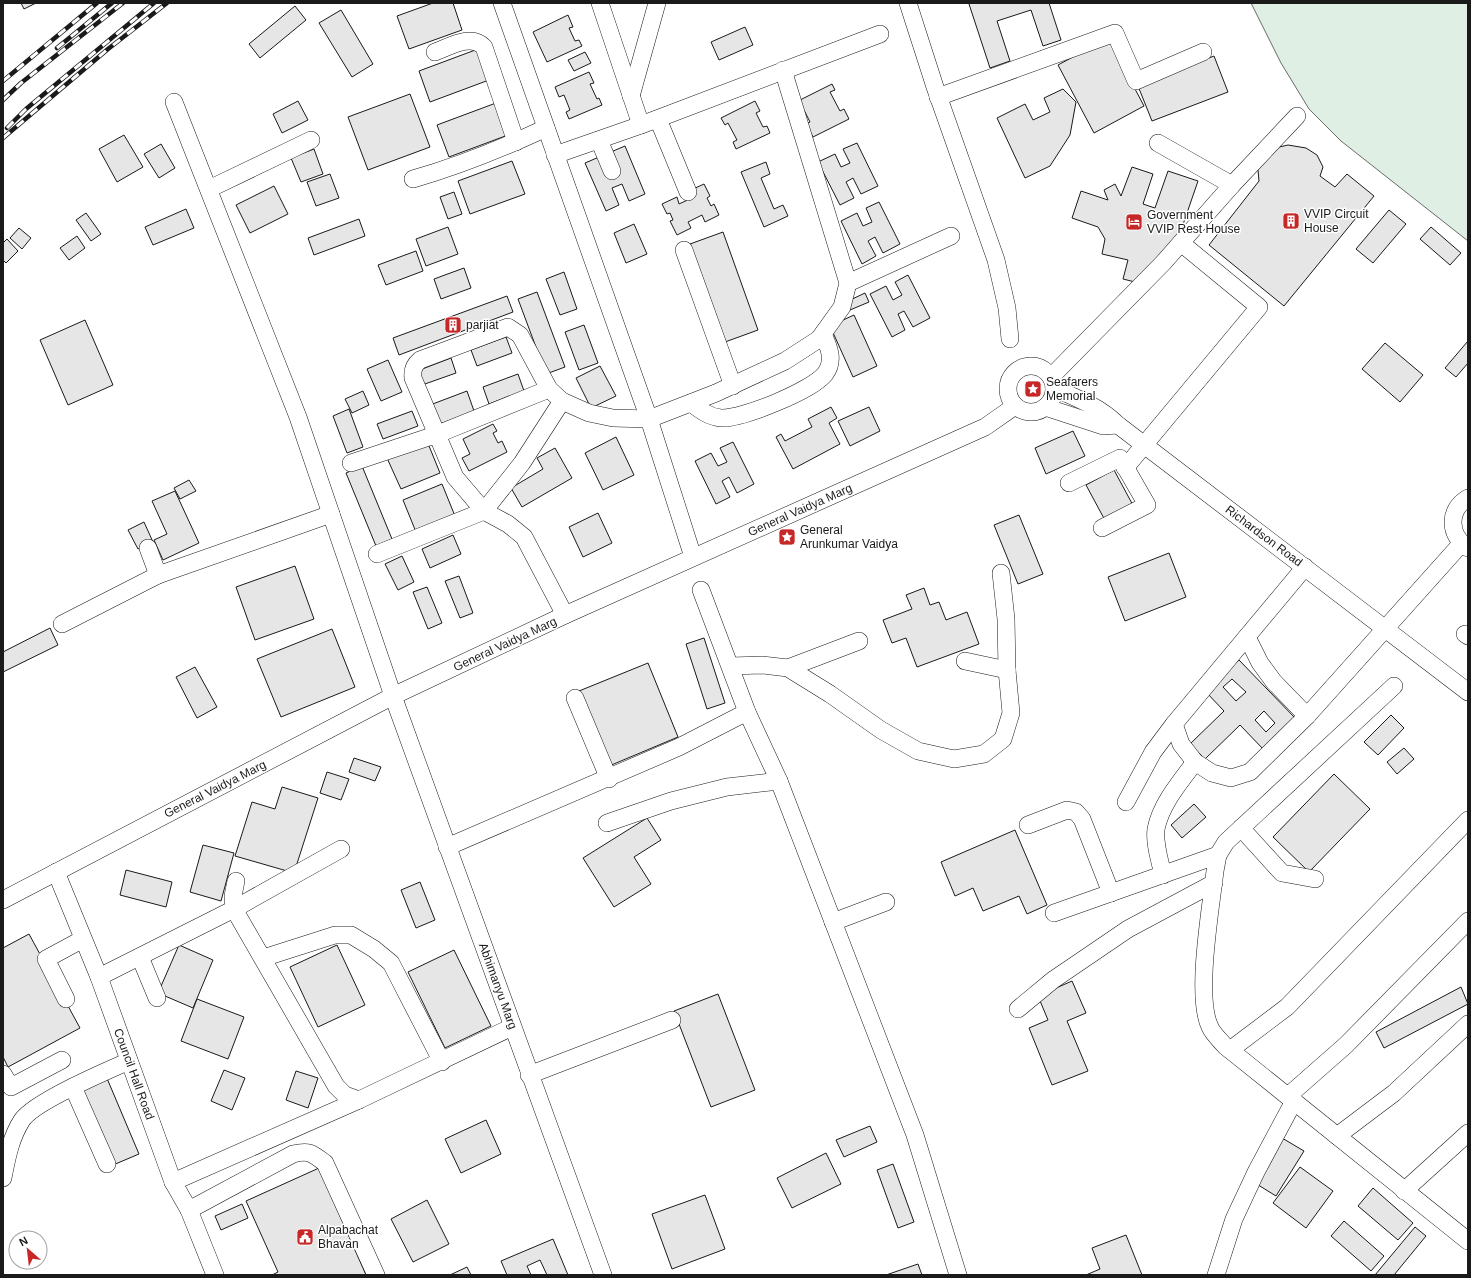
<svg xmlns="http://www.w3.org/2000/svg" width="1471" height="1278" font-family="Helvetica,sans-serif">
<rect width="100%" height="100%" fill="#fff"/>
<!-- green -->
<polygon fill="#e0efe3" stroke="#6a6a6a" points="1251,3 1468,3 1468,241 1341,141 1309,109 1281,63"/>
<!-- building -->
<g fill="#e6e6e6" stroke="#1a1a1a" fill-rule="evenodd">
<polygon points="21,3 36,3 24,9"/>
<polygon points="433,3 453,3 462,30 409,49 397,16"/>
<polygon points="972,3 1049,3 1061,40 1043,46 1031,10 997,21 1010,61 990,68 969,4"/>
<polygon points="295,6 306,20 260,58 249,44"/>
<polygon points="341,10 373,64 352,77 319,23"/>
<polygon points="568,15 573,27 569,28 575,41 579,40 582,46 547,62 533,32"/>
<polygon points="745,27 753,45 719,60 711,42"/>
<polygon points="1108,38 1144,106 1094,133 1058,65"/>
<polygon points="478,49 489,80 430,102 419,71"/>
<polygon points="585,52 591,63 574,71 568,60"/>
<polygon points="1214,56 1228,92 1152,121 1138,86"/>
<polygon points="589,72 594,83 590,84 597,99 599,98 602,105 569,119 566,112 570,110 564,95 559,97 555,87"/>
<polygon points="832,84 835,90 830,92 840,111 844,109 849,119 813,137 806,124 810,122 804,110 800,112 796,102"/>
<polygon points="1063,89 1076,102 1070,135 1050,166 1025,178 997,118 1025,104 1033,120 1050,112 1044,98"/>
<polygon points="410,94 430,147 368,170 348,117"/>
<polygon points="298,101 308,120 282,133 273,114"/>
<polygon points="755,101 760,111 756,113 763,127 767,126 770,133 736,149 733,142 737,140 728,123 725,125 721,118"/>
<polygon points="496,103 508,135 449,157 437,125"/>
<polygon points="124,135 143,167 117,182 99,149"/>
<polygon points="857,143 878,186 861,194 853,178 846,182 854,198 840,205 818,162 835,154 841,167 850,163 843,149"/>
<polygon points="161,144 175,168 159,178 144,154"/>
<polygon points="1288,145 1306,148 1317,155 1323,167 1320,176 1335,187 1347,174 1374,196 1284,306 1209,245 1259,181 1258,170 1262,161 1275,148"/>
<polygon points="625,146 645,194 629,201 622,184 612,188 619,205 606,211 585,163"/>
<polygon points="314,149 323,174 301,182 291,158"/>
<polygon points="512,161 525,194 470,214 458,181"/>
<polygon points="766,162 770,174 761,178 774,209 783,205 788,216 764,227 741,172"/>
<polygon points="1132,167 1153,174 1143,204 1155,208 1168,171 1198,181 1177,242 1139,283 1123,279 1128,260 1102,254 1105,239 1098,227 1072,218 1081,191 1108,200 1104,190 1115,184 1121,196"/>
<polygon points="330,174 339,198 316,206 307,182"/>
<polygon points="704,184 710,196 707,198 711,206 714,204 719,215 705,222 702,215 688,222 691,228 677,235 670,221 673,220 670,213 667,214 662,204 677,197 679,204 694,197 691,190"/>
<polygon points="274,186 288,214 250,233 236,205"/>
<polygon points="454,192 462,214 448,219 440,197"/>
<polygon points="879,202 900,244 883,253 875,237 868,241 876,256 862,264 841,221 857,213 863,226 872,222 866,208"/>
<polygon points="186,209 194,228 153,245 145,227"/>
<polygon points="1389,210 1406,224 1373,263 1356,249"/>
<polygon points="86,213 101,234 91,241 76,220"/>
<polygon points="359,219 365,236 314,255 308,238"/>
<polygon points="634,224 647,254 626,263 614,233"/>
<polygon points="448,227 458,254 426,266 416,239"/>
<polygon points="1431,227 1461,253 1450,265 1420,239"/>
<polygon points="19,228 31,238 22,249 10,238"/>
<polygon points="723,232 758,330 725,342 690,244"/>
<polygon points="77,236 85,248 69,260 60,248"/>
<polygon points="7,239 18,251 6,263 3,260 3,243"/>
<polygon points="416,251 423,271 386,285 378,265"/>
<polygon points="464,268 471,288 441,299 434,279"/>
<polygon points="564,272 577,309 560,315 546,279"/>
<polygon points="908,275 930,318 913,327 904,311 898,314 905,330 892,337 870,294 886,286 893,300 902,295 895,282"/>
<polygon points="537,292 565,367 546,374 518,299"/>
<polygon points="865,293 869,302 850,310 846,302"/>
<polygon points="507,296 513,312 399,355 393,338"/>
<polygon points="854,315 877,366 853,377 830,326"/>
<polygon points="85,320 113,385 68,405 40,340"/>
<polygon points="584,325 598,363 579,370 565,332"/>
<polygon points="506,337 512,353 477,366 471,350"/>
<polygon points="1468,341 1468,363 1456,377 1445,368"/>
<polygon points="1385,343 1423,375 1400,402 1362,369"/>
<polygon points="451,358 456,373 422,385 417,371"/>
<polygon points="388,360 402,392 381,401 367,369"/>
<polygon points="600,366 616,396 591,408 576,378"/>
<polygon points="518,374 524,391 489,404 483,387"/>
<polygon points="363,391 369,405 352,413 345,399"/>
<polygon points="467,391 474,411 437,425 430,405"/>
<polygon points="831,407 837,418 829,423 840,444 793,469 776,437 781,434 785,441 812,427 808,419"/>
<polygon points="869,407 880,431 850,446 838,421"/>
<polygon points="349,409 363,447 347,453 333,416"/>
<polygon points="412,411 418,426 383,439 377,424"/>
<polygon points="493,424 497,431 493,433 498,443 502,441 507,452 469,471 462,458 470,454 463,439"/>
<polygon points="1073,431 1085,456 1046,474 1035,448"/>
<polygon points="616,437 634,475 603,490 585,453"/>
<polygon points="427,441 440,473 401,489 387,458"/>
<polygon points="733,442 754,484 737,493 729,477 722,481 730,497 716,504 695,461 711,453 718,466 727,462 720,448"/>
<polygon points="555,448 572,478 522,507 511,488 543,469 537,458"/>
<polygon points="362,466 392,539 376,546 346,473"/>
<polygon points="1114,470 1135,509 1107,524 1086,485"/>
<polygon points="189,480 196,491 180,499 174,488"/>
<polygon points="442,484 455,516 416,532 403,500"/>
<polygon points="175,491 199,543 163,560 154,540 167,534 152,501"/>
<polygon points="598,513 612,543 583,557 569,527"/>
<polygon points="1019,515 1043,574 1018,584 994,525"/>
<polygon points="144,522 153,542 138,549 128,530"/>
<polygon points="453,535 461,554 430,568 422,549"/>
<polygon points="1169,553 1186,597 1125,621 1108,577"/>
<polygon points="402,556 414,582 398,590 385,564"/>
<polygon points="295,566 314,619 255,640 236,587"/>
<polygon points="459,576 473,613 460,618 445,581"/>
<polygon points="427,587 442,623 428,629 413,592"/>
<polygon points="924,588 930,605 939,602 946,620 967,612 979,644 917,667 906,638 892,643 883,620 912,609 906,595"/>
<polygon points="50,628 58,645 3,672 3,652"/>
<polygon points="332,629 355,687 281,717 257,659"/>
<polygon points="704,638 725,703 707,709 686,644"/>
<path d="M1239,660L1296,719L1264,750L1240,725L1205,759L1190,744L1224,711L1206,692ZM1232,679L1246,692L1236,701L1223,687ZM1264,711L1275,723L1266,732L1255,720Z"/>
<polygon points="648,663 678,737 609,766 579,691"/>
<polygon points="195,667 217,707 197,718 176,677"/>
<polygon points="1391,715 1404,728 1378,755 1364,742"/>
<polygon points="1404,748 1414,759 1397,774 1387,762"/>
<polygon points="354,758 381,767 375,781 349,772"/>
<polygon points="327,772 349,779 341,800 320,793"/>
<polygon points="1334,774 1370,809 1309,872 1273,837"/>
<polygon points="282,787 318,798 294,873 235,856 252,802 275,809"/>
<polygon points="1194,804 1206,817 1182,838 1171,825"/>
<polygon points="647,818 661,840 634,857 651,884 614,907 583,858"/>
<polygon points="1015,830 1047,905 1027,914 1019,896 983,911 973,888 955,896 941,862"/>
<polygon points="203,845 234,853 221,901 190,892"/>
<polygon points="126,870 172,882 166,907 120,895"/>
<polygon points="420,882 435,920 416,928 401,890"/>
<polygon points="29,934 80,1028 8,1067 3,1057 3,948"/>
<polygon points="179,945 213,960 193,1008 158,993"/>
<polygon points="337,945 365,1005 318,1027 290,967"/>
<polygon points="454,950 491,1026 445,1048 408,972"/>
<polygon points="1072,981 1086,1013 1067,1021 1088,1071 1052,1085 1029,1028 1048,1020 1038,996"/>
<polygon points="1461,987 1468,1004 1384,1048 1376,1032"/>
<polygon points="718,994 755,1090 711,1107 674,1011"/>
<polygon points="197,999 244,1017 228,1059 181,1041"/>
<polygon points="224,1070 245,1078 232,1110 211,1101"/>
<polygon points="296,1071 318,1078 308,1108 286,1100"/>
<polygon points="106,1076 139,1154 113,1165 80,1088"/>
<polygon points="486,1120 501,1154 461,1173 445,1139"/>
<polygon points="870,1126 877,1142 844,1157 836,1140"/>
<polygon points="1282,1138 1304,1151 1276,1196 1255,1183"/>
<polygon points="826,1153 841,1184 792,1208 777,1178"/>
<polygon points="893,1164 914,1222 898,1228 877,1170"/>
<polygon points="1300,1167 1333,1191 1306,1228 1273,1203"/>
<polygon points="319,1168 366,1275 272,1275 278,1272 246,1201"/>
<polygon points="1373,1188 1413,1223 1398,1240 1358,1206"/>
<polygon points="705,1195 725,1249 672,1269 652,1214"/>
<polygon points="427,1200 449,1244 413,1262 391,1219"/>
<polygon points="242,1204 248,1218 221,1230 215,1216"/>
<polygon points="1344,1221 1384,1256 1371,1271 1331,1236"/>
<polygon points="1415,1227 1426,1236 1394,1275 1375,1275"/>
<polygon points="1126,1235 1142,1275 1086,1275 1100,1269 1092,1248"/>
<polygon points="553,1239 568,1275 547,1275 540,1260 527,1266 531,1275 507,1275 501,1261"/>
<polygon points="918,1264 922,1275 886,1275"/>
<polygon points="467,1267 471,1275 450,1275"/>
</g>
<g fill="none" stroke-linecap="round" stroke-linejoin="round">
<!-- minor casing -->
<g stroke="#1a1a1a" stroke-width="18">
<g id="minor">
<polyline points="502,3 649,419 693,557"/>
<polyline points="600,3 641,125"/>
<polyline points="908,3 935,87 996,260 1007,308 1010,339"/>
<path d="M435,52C449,47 471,33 484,47L516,142"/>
<polyline points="631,96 657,3"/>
<polyline points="938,97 1115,33 1136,81 1203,52"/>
<polyline points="174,102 298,417 393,696 603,1275"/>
<polyline points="658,119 688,192"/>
<polyline points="599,140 612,171"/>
<polyline points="1158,143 1232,185"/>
<polyline points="555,155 641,125 880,34"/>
<path d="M413,179C459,166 503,148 546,128"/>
<polyline points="209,189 311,140"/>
<polyline points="684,250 733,386"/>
<polyline points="848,283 951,236"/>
<circle cx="1031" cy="389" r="23"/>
<polyline points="1051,377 1163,263 1232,185 1297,116"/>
<path d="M1054,388C1077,398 1100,407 1118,425L1468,692"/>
<path d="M691,403C700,410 709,417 721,418C742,419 811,391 825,374C835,361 829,347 823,334"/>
<polyline points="1045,407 1103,426 1118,425"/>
<polyline points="351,463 438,434 549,389"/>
<polyline points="1125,468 1259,307 1181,243"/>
<polyline points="1069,483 1120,458 1147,505 1102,528"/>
<path d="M1468,498C1447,510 1449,536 1468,548"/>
<polyline points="148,548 158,575"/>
<polyline points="377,554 484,511 522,463 562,401"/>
<polyline points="701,590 747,712 779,781 915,1135 958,1275"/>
<path d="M565,615L524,537L508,524L484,511L455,477L413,378C412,370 414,365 420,360L508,327L520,335L549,389L562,401L589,413L613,418L649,419L716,393L785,361L819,339L842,307L848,283L783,70"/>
<polyline points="62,624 158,575 331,514"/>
<polyline points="1465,634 1468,636"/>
<polyline points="1247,637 1260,663 1274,682 1307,716"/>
<polyline points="965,661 1007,670"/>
<polyline points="731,666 762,665 788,668 830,694 881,730 918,751 954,759 984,754 1003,739 1011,713 1007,670 1006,619 1001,573"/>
<polyline points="788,668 859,641"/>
<path d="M1394,686L1226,842L1218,855L1215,871C1211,907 1195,997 1210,1027C1213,1034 1220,1040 1225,1046L1468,1241"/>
<polyline points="575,698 609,779"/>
<polyline points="1174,724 1181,744 1195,762 1212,773 1231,778 1250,772 1307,716 1461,544"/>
<polyline points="1126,802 1153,752 1174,724 1305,567"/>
<polyline points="607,823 671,801 727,787 779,781"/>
<polyline points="1028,825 1067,810 1076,812 1082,819 1111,893"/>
<polyline points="1241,828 1282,873 1315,879"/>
<polyline points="447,847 679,747 747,712"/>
<polyline points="56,872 99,977 173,1182 189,1210 215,1275"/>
<path d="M1163,875C1160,861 1154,843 1156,829C1161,804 1180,782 1195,762"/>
<polyline points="236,881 233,896 234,909 336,1086 345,1095 359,1100"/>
<polyline points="3,900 393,696 565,615 985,427 1015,406"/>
<polyline points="1054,913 1218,855"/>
<polyline points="833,922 886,902"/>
<polyline points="140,957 157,998"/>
<polyline points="263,958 335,935 351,935 374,949 391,963 442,1062"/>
<polyline points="99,977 234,909 341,849"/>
<polyline points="66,999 46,959 83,939"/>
<polyline points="1018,1009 1053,980 1128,929 1214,883"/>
<polyline points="1230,1050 1287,1007 1468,820"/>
<polyline points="3,1074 11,1087 62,1060"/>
<polyline points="529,1075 672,1020"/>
<polyline points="73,1087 107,1164"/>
<polyline points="1288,1096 1346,1045 1468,921"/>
<polyline points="1337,1136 1394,1093 1468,1024"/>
<path d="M3,1178C7,1157 11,1137 22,1120C34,1102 106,1071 129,1061"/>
<polyline points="173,1182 359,1100 512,1027"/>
<polyline points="1404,1191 1468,1133"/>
<path d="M189,1210L293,1154C309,1150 312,1153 325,1163L376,1275"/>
<polyline points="1216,1275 1234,1219 1256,1172 1294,1101"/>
</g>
</g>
<!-- minor -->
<use href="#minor" stroke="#fff" stroke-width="17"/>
<!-- rail casing -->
<g stroke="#1a1a1a" stroke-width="4.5">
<g id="rail">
<polyline points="57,48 112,3"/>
<polyline points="3,81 97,3"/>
<polyline points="3,100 21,83 123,3"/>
<polyline points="7,128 26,109 154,3"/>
<polyline points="3,138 108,49 167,3"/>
</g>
</g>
<!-- rail -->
<use href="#rail" stroke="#fff" stroke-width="3" stroke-dasharray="9" stroke-linecap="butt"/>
</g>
<!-- icons -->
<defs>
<g id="building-square" transform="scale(0.9)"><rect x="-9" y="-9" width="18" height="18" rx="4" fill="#c62828" stroke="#fff"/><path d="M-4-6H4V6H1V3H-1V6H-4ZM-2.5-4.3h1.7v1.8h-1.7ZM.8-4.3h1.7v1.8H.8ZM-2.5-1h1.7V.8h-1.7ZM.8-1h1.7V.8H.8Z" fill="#fff"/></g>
<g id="hotel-square" transform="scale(0.9)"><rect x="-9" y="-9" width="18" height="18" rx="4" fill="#c62828" stroke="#fff"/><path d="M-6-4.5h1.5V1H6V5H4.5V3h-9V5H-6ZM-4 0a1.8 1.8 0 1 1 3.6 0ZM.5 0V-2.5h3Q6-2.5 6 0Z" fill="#fff"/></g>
<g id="sight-square" transform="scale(0.9)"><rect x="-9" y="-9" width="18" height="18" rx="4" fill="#c62828" stroke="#fff"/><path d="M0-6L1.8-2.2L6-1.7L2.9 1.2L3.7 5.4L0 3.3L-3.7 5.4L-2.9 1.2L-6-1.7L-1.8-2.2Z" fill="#fff"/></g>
<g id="civic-square" transform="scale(0.9)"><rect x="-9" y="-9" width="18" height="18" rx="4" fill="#c62828" stroke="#fff"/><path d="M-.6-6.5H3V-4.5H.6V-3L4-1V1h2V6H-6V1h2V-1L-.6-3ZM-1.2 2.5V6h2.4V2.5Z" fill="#fff"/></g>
</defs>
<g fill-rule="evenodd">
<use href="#building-square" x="1291" y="221"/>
<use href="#hotel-square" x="1134" y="222"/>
<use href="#building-square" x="453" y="325"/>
<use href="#sight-square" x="1033" y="389"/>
<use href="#sight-square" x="787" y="537"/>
<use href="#civic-square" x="305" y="1237"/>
</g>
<g text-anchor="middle" stroke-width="3" stroke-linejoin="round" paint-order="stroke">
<!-- poi labels -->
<g font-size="12" fill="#1a1a1a" stroke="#fff" text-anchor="start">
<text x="1304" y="218">VVIP Circuit<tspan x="1304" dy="14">House</tspan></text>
<text x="1147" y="219">Government<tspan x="1147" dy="14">VVIP Rest House</tspan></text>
<text x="466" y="329">parjiat</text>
<text x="1046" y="386">Seafarers<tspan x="1046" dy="14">Memorial</tspan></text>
<text x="800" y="534">General<tspan x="800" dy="14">Arunkumar Vaidya</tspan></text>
<text x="318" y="1234">Alpabachat<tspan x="318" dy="14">Bhavan</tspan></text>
</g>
<!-- street labels -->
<g font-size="12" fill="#1a1a1a" stroke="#fff">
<text transform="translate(800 510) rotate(-24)" y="4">General Vaidya Marg</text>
<text transform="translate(1264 536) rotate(37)" y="4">Richardson Road</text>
<text transform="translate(505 644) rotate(-25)" y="4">General Vaidya Marg</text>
<text transform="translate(215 789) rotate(-27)" y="4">General Vaidya Marg</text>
<text transform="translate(498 986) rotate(70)" y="4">Abhimanyu Marg</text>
<text transform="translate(134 1074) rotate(70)" y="4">Council Hall Road</text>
</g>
</g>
<!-- border -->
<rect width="1471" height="1278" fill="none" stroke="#1a1a1a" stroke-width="8"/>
<!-- north arrow -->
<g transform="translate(28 1250) rotate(332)"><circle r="19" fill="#ffffff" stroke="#a3a3a3"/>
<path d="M0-3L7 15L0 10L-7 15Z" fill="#c62828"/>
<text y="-6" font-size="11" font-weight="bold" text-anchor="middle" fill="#1a1a1a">N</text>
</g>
</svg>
